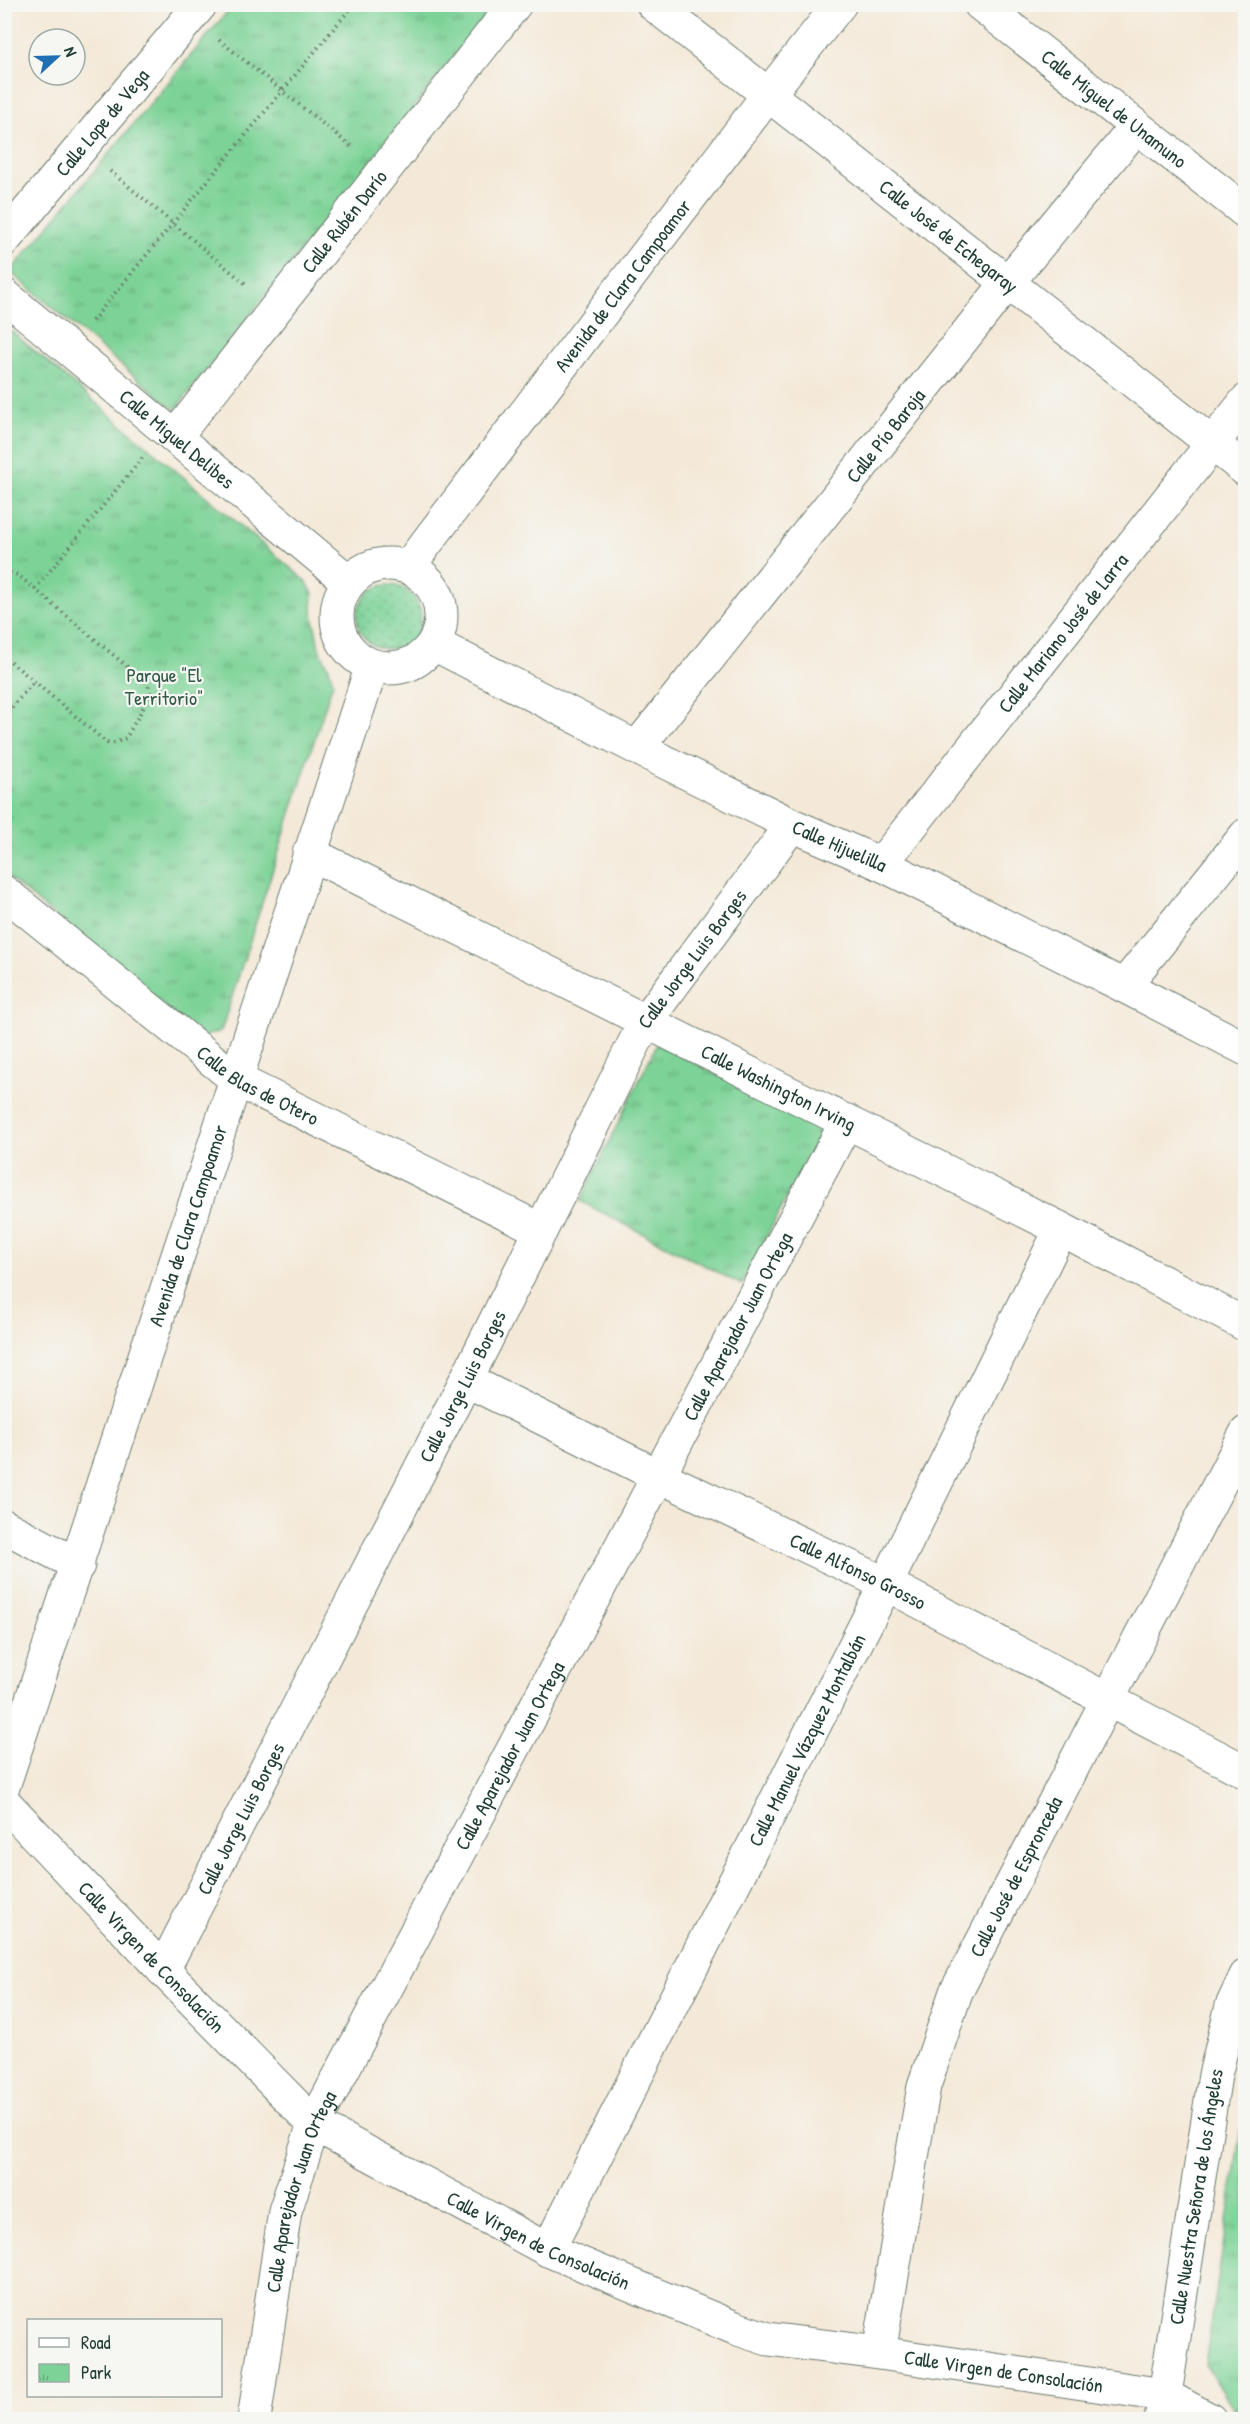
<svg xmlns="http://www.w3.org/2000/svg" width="1250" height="2424" font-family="'Patrick Hand',sans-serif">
<defs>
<pattern id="grass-dots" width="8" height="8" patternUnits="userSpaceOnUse" patternTransform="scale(1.5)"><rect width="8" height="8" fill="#7dd397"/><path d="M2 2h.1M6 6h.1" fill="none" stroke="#66ac7c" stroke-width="1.8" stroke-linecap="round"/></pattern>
<pattern id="park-tufts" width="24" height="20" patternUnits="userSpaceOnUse" patternTransform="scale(1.5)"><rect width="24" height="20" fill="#7dd397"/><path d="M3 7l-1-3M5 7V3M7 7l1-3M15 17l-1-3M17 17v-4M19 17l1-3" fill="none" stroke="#66ac7c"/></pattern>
</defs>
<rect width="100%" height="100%" fill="#f6f6f2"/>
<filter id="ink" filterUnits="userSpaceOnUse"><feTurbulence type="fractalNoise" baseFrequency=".0167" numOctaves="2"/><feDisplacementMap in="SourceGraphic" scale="12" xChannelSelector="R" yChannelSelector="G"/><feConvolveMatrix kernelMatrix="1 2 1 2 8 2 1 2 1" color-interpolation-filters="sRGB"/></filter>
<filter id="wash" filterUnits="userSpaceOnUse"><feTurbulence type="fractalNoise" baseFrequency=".008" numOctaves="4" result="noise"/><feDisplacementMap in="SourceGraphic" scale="24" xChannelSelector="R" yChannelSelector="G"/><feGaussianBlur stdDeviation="1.35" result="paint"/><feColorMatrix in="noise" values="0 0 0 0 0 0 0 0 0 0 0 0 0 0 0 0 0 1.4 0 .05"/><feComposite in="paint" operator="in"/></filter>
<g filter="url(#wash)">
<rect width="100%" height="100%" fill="#f4e9d8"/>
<!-- grass -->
<circle fill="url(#grass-dots)" stroke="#4e8866" stroke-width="1.5" cx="389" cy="617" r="32"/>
<!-- park -->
<g fill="url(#park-tufts)" stroke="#4e8866" stroke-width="1.5">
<polygon points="233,5 494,5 175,410 10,272"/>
<polygon points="4,325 306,581 313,594 312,610 319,649 329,668 333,682 221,1031 202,1037 5,875"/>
<polygon points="657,1044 822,1128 742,1285 580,1201"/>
<polygon points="1245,2103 1246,2415 1245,2415 1234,2409 1205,2364"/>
</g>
</g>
<g filter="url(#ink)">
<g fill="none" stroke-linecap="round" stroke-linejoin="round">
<!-- minor casing -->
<g stroke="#6a796d" stroke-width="35">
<g id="minor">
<path id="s1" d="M653,4L1246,470"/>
<path id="s2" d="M980,4L1246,212"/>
<path id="s3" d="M4,240L201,4"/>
<path id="s4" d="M4,295L349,582"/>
<path id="s5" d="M175,437L515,4"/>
<circle cx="389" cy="616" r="52"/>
<path id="s6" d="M408,567L768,95L840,4"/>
<path id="s7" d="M434,644L637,748L792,825L881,864L1124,986L1246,1049"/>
<path id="s8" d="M637,748L1008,282L1136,127"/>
<path id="s9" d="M309,853L1061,1229L1246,1325"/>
<path id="s10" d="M881,864L1246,401"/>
<path id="s11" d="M4,892L237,1080L541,1230"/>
<polyline points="1124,986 1246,835"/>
<path id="s12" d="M466,1380L657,1475L886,1584L1246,1772"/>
<polyline points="4,1526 78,1565"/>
<path id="s13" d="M4,1784L372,666"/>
<path id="s14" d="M4,1802L163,1970L314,2124L548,2250L735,2328L768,2339L879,2353L1164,2395L1210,2420"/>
<path id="s15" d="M163,1970L466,1380L645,1022L792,825"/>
<path id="s16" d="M548,2250L886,1584L1061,1229"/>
<path id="s17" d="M879,2353L924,2086L956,1992L1246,1433"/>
<path id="s18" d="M254,2420L285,2211L314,2124L847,1121"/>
<path id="s19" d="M1161,2420L1215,2075L1232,2006L1246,1976"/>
</g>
</g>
<!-- path -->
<g stroke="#6a796d" stroke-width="4" stroke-dasharray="1.5 4.5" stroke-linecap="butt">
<polyline points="445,4 459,15"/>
<polyline points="219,40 353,148"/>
<polyline points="110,171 247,285"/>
<polyline points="92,321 354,4"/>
<polyline points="4,573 8,572 18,575 148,684 151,694 126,738 115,743 107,743 4,656"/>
<polyline points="35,589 143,457"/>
<polyline points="4,717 34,681"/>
</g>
<!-- minor -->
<use href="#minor" stroke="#fff" stroke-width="33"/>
</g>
</g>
<g text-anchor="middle" stroke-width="4.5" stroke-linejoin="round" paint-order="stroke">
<!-- street labels -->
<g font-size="20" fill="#1f3d34" stroke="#f6f6f2">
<text dy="7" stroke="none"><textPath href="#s2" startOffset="170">Calle Miguel de Unamuno</textPath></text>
<text dy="7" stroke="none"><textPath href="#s3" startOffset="153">Calle Lope de Vega</textPath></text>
<text dy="7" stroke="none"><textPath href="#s5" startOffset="274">Calle Rubén Darío</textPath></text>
<text dy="7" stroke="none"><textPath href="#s1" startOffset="376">Calle José de Echegaray</textPath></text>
<text dy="7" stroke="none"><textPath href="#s6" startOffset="354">Avenida de Clara Campoamor</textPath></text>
<text dy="7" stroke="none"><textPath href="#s8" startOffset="399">Calle Pío Baroja</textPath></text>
<text dy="7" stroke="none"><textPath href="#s4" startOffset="225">Calle Miguel Delibes</textPath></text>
<text dy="7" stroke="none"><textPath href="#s10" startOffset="294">Calle Mariano José de Larra</textPath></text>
<text dy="7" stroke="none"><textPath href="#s7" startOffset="453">Calle Hijuelilla</textPath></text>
<text dy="7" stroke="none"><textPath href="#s15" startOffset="1142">Calle Jorge Luis Borges</textPath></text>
<text dy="7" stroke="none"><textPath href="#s11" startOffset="320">Calle Blas de Otero</textPath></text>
<text dy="7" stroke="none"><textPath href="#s9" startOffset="525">Calle Washington Irving</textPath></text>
<text dy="7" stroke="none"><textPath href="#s13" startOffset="588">Avenida de Clara Campoamor</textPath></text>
<text dy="7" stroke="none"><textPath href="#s18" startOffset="1206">Calle Aparejador Juan Ortega</textPath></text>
<text dy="7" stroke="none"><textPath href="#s15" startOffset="656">Calle Jorge Luis Borges</textPath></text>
<text dy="7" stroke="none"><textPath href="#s12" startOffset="436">Calle Alfonso Grosso</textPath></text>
<text dy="7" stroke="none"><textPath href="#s16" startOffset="572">Calle Manuel Vázquez Montalbán</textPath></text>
<text dy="7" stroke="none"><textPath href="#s18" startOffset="720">Calle Aparejador Juan Ortega</textPath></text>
<text dy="7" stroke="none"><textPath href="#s15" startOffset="170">Calle Jorge Luis Borges</textPath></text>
<text dy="7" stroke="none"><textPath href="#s17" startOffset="500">Calle José de Espronceda</textPath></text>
<text dy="7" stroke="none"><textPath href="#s14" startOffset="214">Calle Virgen de Consolación</textPath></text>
<text dy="7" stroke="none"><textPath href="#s18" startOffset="234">Calle Aparejador Juan Ortega</textPath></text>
<text dy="7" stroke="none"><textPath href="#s19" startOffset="226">Calle Nuestra Señora de los Ángeles</textPath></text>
<text dy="7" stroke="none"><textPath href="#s14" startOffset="700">Calle Virgen de Consolación</textPath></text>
<text dy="7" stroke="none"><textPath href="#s14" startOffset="1188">Calle Virgen de Consolación</textPath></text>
</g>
<!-- park labels -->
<g font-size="20" fill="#325b48" stroke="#f6f6f2">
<text x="164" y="682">Parque "El<tspan x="164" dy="23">Territorio"</tspan></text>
</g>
</g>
<!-- margin -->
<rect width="1250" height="2424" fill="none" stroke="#f6f6f2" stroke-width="24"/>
<!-- legend -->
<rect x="27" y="2319" width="195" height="78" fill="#f6f6f2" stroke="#a0aca6" stroke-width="1.5"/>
<rect x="39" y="2338" width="30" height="9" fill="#ffffff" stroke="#a0aca6" stroke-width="1.5"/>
<text x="81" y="2349" font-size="18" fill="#1f3d34">Road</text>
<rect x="39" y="2364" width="30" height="18" fill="url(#park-tufts)" stroke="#a0aca6" stroke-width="1.5"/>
<text x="81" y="2379" font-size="18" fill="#1f3d34">Park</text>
<!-- north arrow -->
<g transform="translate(57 57) rotate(68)"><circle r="28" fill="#f6f6f2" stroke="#a0aca6" stroke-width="1.5"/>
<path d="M0-4.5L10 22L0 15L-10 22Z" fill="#1f6fb2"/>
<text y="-9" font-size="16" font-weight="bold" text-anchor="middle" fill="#1f3d34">N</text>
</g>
</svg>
